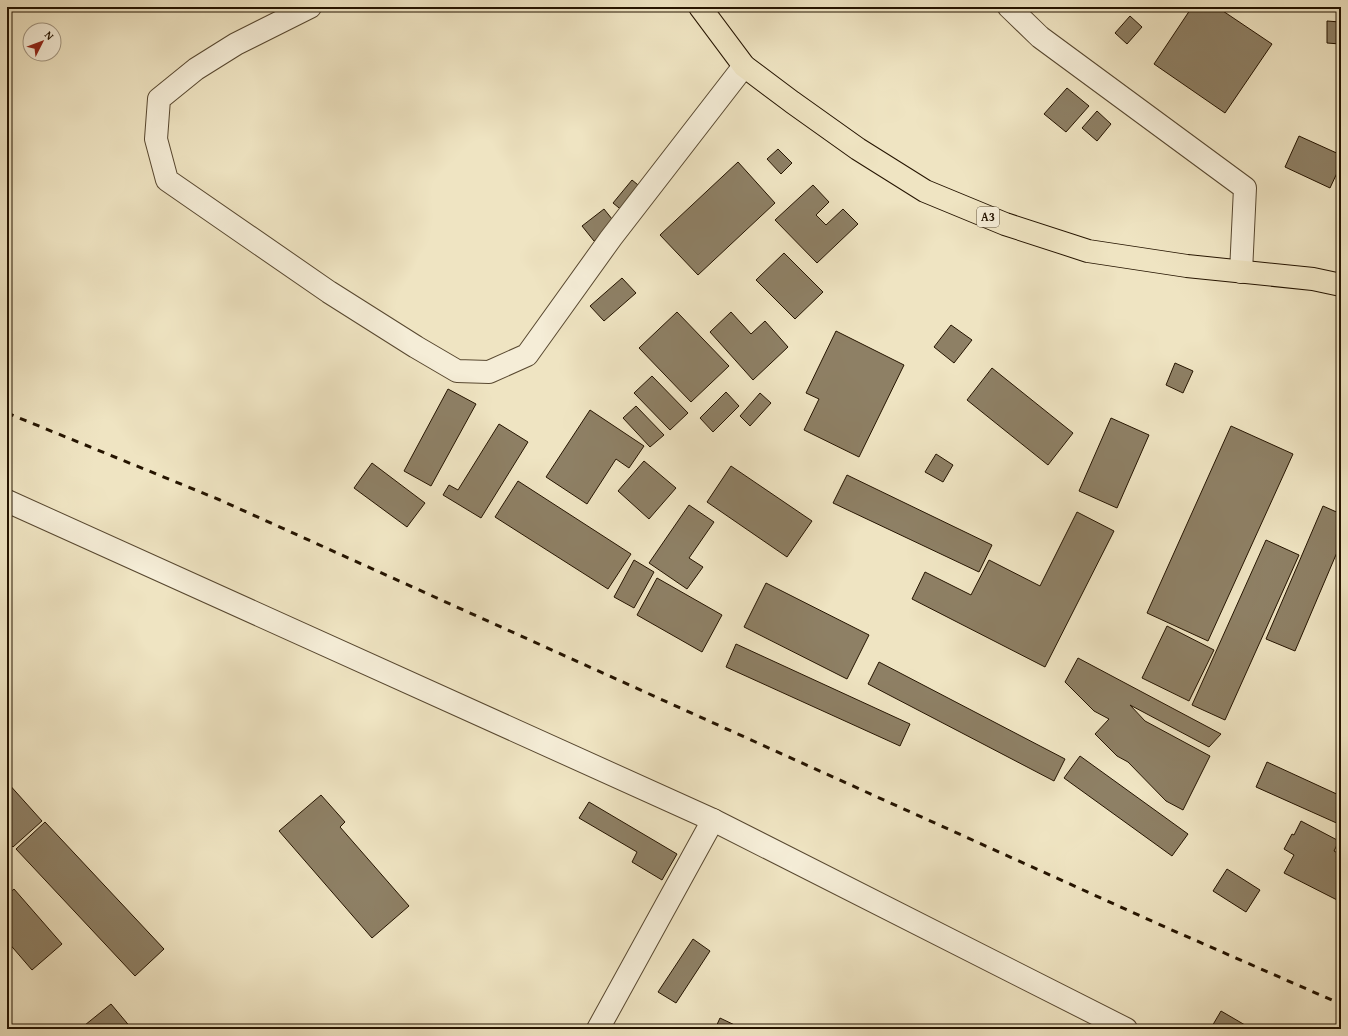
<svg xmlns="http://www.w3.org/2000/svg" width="1348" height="1036" font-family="'Gentium Book Plus',serif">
<rect width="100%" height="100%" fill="#efe4c2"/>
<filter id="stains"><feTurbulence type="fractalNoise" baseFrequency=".005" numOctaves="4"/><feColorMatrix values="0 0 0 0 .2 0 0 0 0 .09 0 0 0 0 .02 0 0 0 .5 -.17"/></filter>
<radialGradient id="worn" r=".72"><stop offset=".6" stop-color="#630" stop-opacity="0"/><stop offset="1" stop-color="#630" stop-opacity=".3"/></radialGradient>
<!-- building -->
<g fill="#8e8065" stroke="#251400">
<polygon points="1192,7 1217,7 1272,44 1225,113 1154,64"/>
<polygon points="1130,16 1142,27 1127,44 1115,33"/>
<polygon points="1327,21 1340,22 1340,44 1327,43"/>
<polygon points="1067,88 1089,106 1066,132 1044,114"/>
<polygon points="1097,111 1111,124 1097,141 1082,128"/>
<polygon points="1299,136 1341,155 1341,175 1337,173 1330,188 1285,167"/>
<polygon points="778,149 792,163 781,174 767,159"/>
<polygon points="738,162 775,203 698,275 660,235"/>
<polygon points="632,180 643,189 624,212 613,203"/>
<polygon points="813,185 829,202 816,215 826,225 843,209 858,224 817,263 775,220"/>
<polygon points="604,209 616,224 594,241 582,226"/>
<polygon points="784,253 823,292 795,319 756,280"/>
<polygon points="622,278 636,293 604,321 590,306"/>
<polygon points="677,312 729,366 691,402 639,348"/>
<polygon points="731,312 751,334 765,321 788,347 753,380 710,332"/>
<polygon points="951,325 972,340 954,363 934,347"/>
<polygon points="836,331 904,365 859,457 804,430 819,399 806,393"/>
<polygon points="1175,363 1193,371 1183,393 1166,385"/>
<polygon points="992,368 1073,433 1048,465 967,400"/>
<polygon points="652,376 688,413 670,430 634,393"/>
<polygon points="448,389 476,404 431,486 404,471"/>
<polygon points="726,392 739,406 713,432 700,418"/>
<polygon points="760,393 771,403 750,426 740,416"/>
<polygon points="636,406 664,435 650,447 623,418"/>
<polygon points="590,410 644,446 629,468 616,459 587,504 546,477"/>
<polygon points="1111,418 1149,435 1117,508 1079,491"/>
<polygon points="499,424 528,442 481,518 443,495 449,485 458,490"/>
<polygon points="1231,426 1293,454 1208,641 1147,613"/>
<polygon points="936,454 953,465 943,482 925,472"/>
<polygon points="644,461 676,488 649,519 618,491"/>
<polygon points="372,463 425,503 407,527 354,488"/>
<polygon points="731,466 812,521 787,557 707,502"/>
<polygon points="847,475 992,545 979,572 833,503"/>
<polygon points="518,481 631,554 608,589 495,517"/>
<polygon points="689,505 714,522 689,558 703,567 687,589 649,563"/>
<polygon points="1323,506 1341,514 1341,543 1295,651 1266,639"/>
<polygon points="1077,512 1114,531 1045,667 912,599 925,572 971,595 989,560 1040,586"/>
<polygon points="1266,540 1299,555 1225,720 1192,705"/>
<polygon points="634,560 654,572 634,608 614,597"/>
<polygon points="657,578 722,615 702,652 637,615"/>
<polygon points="766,583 869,635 847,679 744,627"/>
<polygon points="1167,626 1214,650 1189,701 1142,678"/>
<polygon points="736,644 910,724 900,746 726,667"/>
<polygon points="1078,658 1221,734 1209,747 1130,705 1145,721 1210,756 1183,810 1166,801 1128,762 1117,756 1095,734 1109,719 1094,711 1065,682"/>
<polygon points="879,662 1065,759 1054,781 868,684"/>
<polygon points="1080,756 1188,834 1172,856 1064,778"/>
<polygon points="1267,762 1341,796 1341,825 1256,787"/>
<polygon points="7,782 42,821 13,847 7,841"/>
<polygon points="321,795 345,822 340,827 409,906 372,938 279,831"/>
<polygon points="589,802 677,854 662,880 632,862 637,852 579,818"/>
<polygon points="1301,821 1339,841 1334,851 1341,855 1341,902 1284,873 1294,855 1284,849 1292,834 1294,835"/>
<polygon points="45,822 164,949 135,976 16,849"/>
<polygon points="1227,869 1260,890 1246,912 1213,891"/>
<polygon points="14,889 62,944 32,970 7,941 7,895"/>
<polygon points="693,939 710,951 676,1003 658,992"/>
<polygon points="111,1004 132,1029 88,1029 85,1025"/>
<polygon points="1221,1011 1245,1025 1243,1029 1211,1028"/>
<polygon points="720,1018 743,1029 715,1029"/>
</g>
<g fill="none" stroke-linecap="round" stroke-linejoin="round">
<!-- minor casing -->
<g stroke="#584830" stroke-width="24">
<g id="minor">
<polyline points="310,7 236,44 196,69 159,99 156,139 167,180 329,292 416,347 457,371 489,372 527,355 611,238 744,66"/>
<polyline points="1009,7 1040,37 1245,188 1241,272"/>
<polyline points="7,501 713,820 1126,1029"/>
<polyline points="598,1029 713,820"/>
</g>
</g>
<!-- trunk casing -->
<g stroke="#251400" stroke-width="24">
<polyline id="trunk" points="700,7 744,66 792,102 858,149 925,191 1005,224 1088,251 1187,266 1313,279 1341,285"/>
</g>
<!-- minor -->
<use href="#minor" stroke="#f5edd7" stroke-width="22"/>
<!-- trunk -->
<use href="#trunk" stroke="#efe4c2" stroke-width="22"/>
<!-- rail -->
<polyline stroke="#251400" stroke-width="3" stroke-dasharray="7 7" stroke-linecap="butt" points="7,413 220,500 1165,927 1341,1004"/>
</g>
<g text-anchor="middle" stroke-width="3" stroke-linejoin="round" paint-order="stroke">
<!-- shield labels -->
<rect fill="#f5edd7" stroke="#635540" stroke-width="1" x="977" y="207" width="22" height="20" rx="3"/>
<g font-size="12" font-weight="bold" fill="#251400">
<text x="988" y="221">A3</text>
</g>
</g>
<!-- margin -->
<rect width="1348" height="1036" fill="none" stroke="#efe4c2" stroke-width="24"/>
<rect x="8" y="8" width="1332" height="1020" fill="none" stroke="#251400" stroke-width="2"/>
<rect x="12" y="12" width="1324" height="1012" fill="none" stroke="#251400"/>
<!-- north arrow -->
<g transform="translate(42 42) rotate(48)"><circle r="19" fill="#f5edd7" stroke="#a29681"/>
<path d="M0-3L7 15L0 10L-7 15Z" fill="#8f2418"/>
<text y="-6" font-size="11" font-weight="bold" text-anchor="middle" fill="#251400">N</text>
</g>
<rect width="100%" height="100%" filter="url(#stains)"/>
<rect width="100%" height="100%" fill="url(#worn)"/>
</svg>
